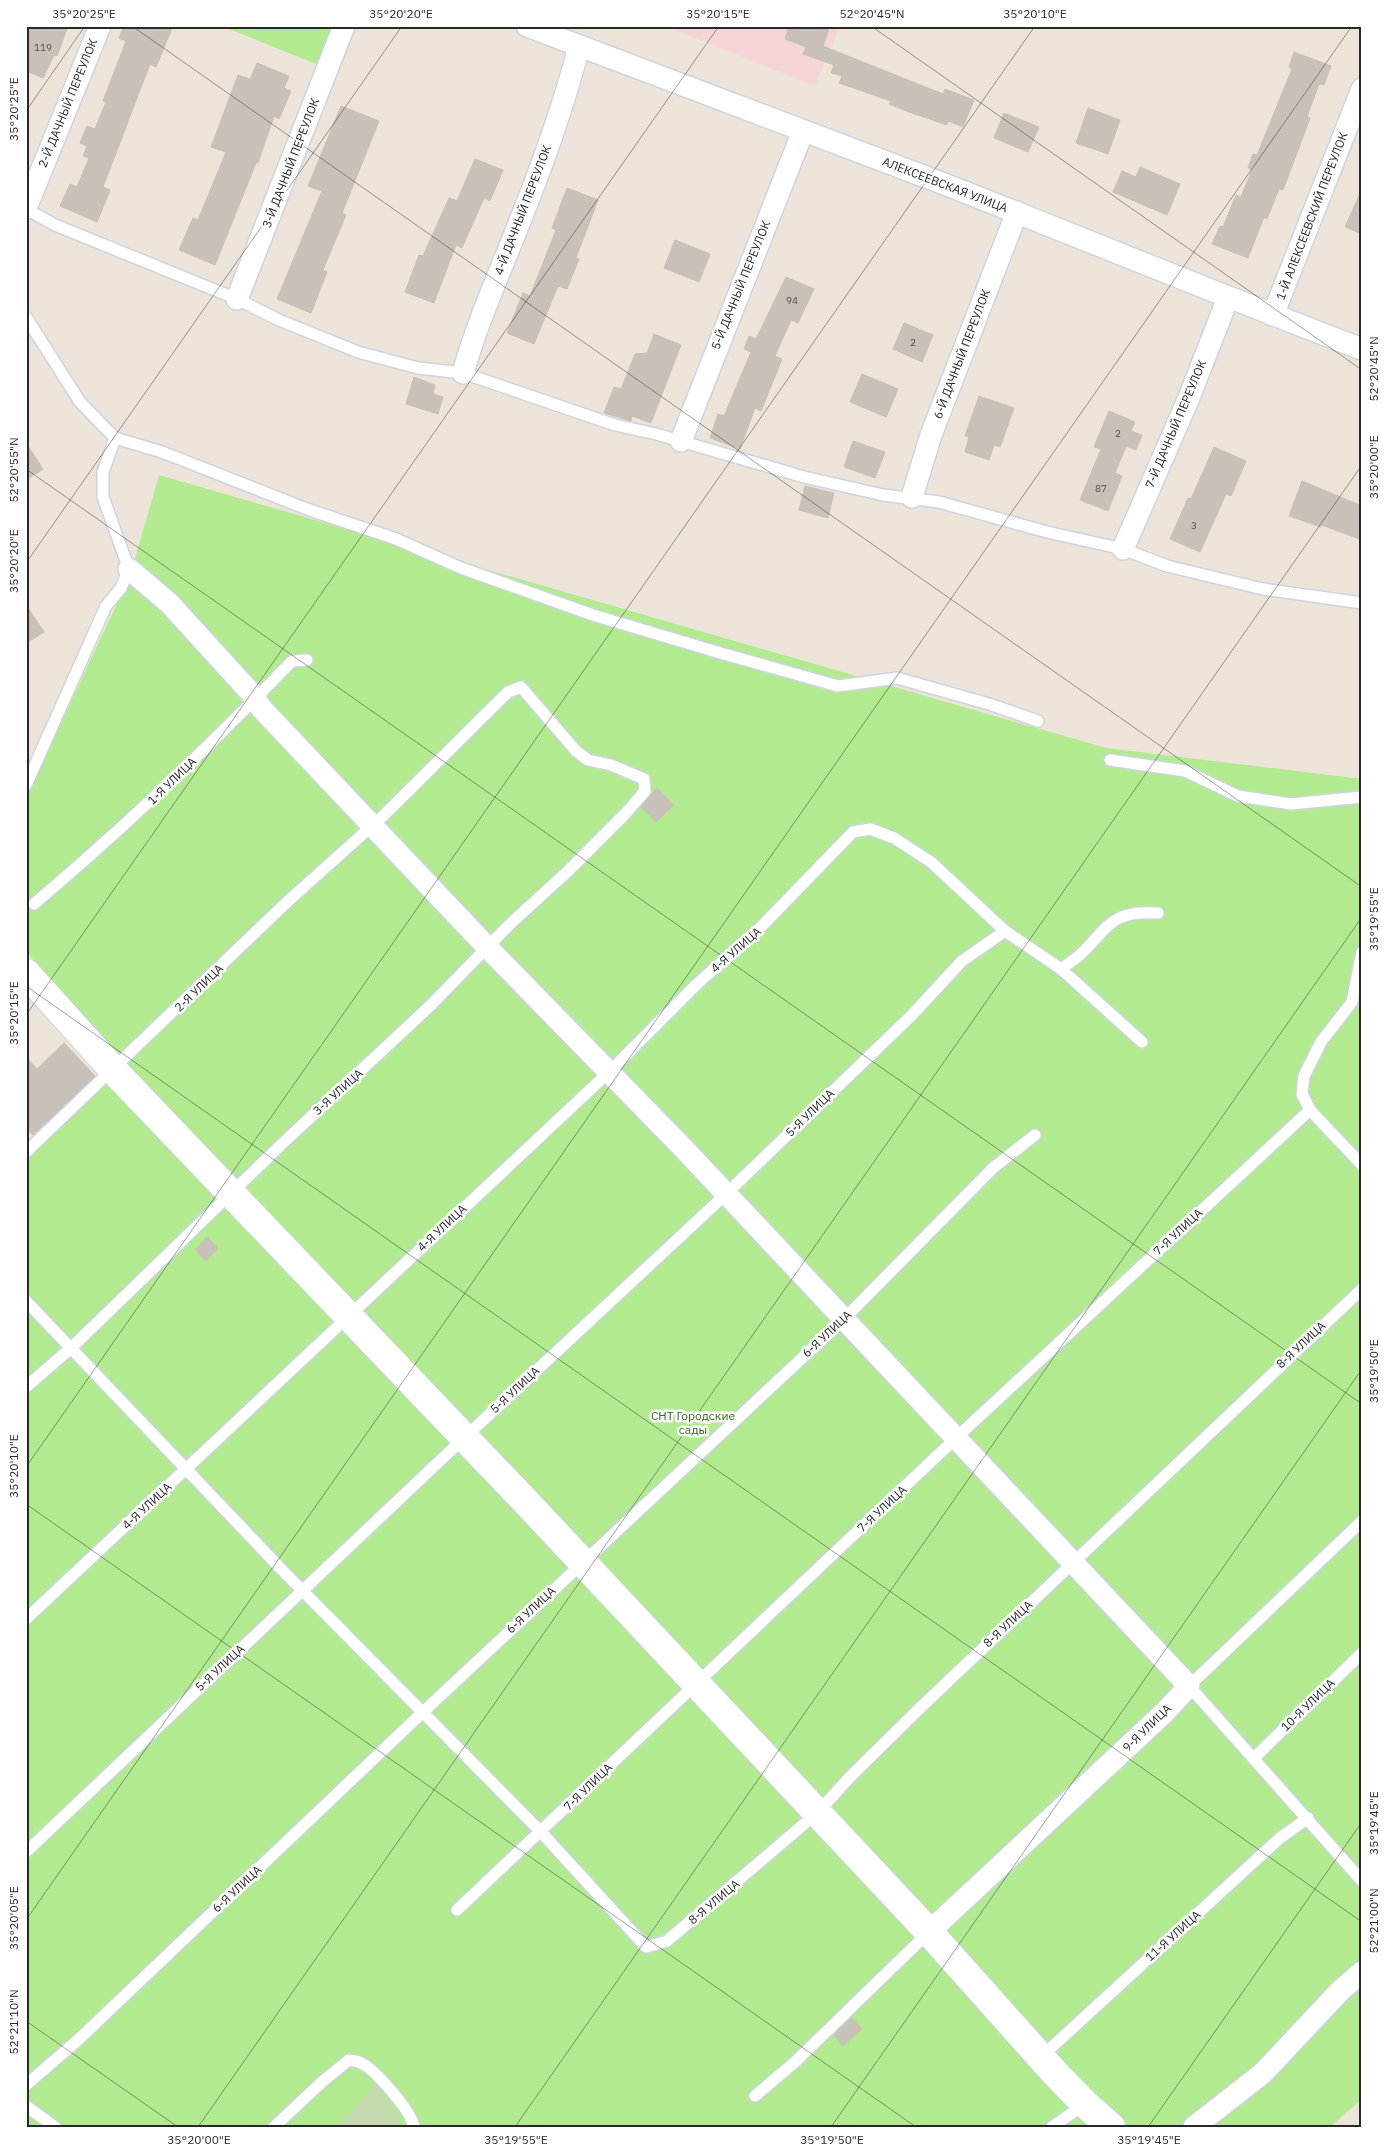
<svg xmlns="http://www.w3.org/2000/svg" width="1388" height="2153" font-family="'IBM Plex Sans',sans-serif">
<rect width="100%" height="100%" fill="#ede4d9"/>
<!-- medical -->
<polygon fill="#f5d5d8" points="665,26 840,26 815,86"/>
<!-- green -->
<g fill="#b2ea8f">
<polygon points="222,26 337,26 321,66"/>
<polygon points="159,475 1106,748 1362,779 1362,2099 1330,2127 26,2127 26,1146 121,1060 43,974 26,950 26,797 130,576"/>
</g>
<!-- cemetery -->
<polygon fill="#c5d9ae" points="376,2083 404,2127 337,2127"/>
<!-- building -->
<g fill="#c8c1b9" stroke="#c9c0b3">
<polygon points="26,26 68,26 57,56 54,55 43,78 26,71"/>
<polygon points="124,26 173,26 156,67 150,64 103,187 110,190 97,222 60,206 70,184 77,187 89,158 83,156 87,146 80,143 87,126 95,129 106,102 103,101 126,41 119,38"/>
<polygon points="789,26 830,26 823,46 943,94 945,89 974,100 963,127 948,121 947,125 909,112 889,104 891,101 839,83 842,76 831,73 834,65 803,54 806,47 785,39"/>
<polygon points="1294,52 1331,66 1324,85 1319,84 1307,117 1310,118 1283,190 1279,189 1267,219 1264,217 1248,258 1212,244 1220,226 1223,227 1236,195 1241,197 1252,170 1248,168 1253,154 1257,155 1292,69 1289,67"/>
<polygon points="257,63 289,76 284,88 291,91 279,119 274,116 258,163 256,163 215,265 179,250 193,218 198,220 226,152 211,147 238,75 250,79"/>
<polygon points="341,106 379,121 342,213 346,215 323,270 327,272 311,313 277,299 322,191 308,186"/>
<polygon points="1088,108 1120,120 1108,154 1076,143"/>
<polygon points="1004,113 1039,127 1028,152 994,138"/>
<polygon points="475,159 503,170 490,201 484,198 462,248 456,245 434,303 405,292 419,255 423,256 449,198 457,201"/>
<polygon points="1140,167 1180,184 1167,215 1113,192 1122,171 1136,177"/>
<polygon points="567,188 598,200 576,258 579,259 567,289 558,286 534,344 507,333 523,293 530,296 556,230 552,228"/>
<polygon points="1362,189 1362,234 1345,227"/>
<polygon points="675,240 710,254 699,282 664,268"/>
<polygon points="786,277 814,289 798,323 791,320 775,356 782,359 761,411 755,408 740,449 710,438 718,414 724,416 751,352 744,349 749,336 756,339"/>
<polygon points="904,323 933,335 922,362 893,349"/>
<polygon points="654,334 681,345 651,423 632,416 631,421 604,413 614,387 621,389 635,354 647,353"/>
<polygon points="862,374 898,389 886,417 850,402"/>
<polygon points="414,377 435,385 433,394 443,397 438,414 406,404"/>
<polygon points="979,396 1014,408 1000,447 994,445 989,460 965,452 969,437 965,436"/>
<polygon points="1109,411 1135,422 1131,431 1142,435 1136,450 1126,446 1115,473 1122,476 1108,511 1080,500 1101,449 1094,447"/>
<polygon points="853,441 885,452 875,478 844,467"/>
<polygon points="26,443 43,469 26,480"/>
<polygon points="1214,447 1246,461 1231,496 1226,494 1200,552 1170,539 1188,498 1191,499"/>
<polygon points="1302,481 1362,506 1362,540 1322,525 1321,527 1289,516"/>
<polygon points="805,486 834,493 828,518 799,510"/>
<polygon points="26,605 44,632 26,643"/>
<polygon points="657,788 674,805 656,822 641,807"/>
<polygon points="64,1043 95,1076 33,1135 26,1128 26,1057 37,1069"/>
<polygon points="207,1237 218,1248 206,1261 195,1250"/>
<polygon points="852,2018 862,2029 843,2046 834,2035"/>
</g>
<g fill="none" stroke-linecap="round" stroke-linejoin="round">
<!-- lane casing -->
<g stroke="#ced3e4" stroke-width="14">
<g id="lane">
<polyline points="26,209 55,225 237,299 279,320 358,352 418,368 463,373 615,425 656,434 804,477 883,495 939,502 1047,532 1123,549 1167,566 1263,589 1362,603"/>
<polyline points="26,317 80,402 115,438 103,472 103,497 129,569 121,588 106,606 26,785"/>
<polyline points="115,438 162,452 307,509 396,539 461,568 593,615 717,652 838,686 897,678 989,704 1038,721"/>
<polyline points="1110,760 1185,771 1238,796 1291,804 1362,797"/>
<path d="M34,904C125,827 210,746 292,661L307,660"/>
<polyline points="1362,952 1352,1002 1321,1042 1304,1076 1302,1094 1310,1110 1362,1165"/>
<polyline points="1061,969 1142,1042"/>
<polyline points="26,1152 287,902 383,816 508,692 521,687 576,751 588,760 611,765 644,779 645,791 626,813 567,872 508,926 431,1005 284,1142 71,1348 26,1387"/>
<polyline points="26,1301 285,1573 541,1832 646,1947 667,1941 817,1813 851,1776 921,1707 1362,1289"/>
<polyline points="1362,1521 1189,1686 1362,1881"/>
<path d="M26,1619L609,1072L697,984L760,928L853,832L870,829L894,838L931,862L1005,931L1061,969C1069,963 1079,957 1086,949C1112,921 1116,911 1158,913"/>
<polyline points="1254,1758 1362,1653"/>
<polyline points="26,1852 464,1438 726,1194 912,1015 962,961 1005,931"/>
<polyline points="457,1910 956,1438 1310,1110"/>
<polyline points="1041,2057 1280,1838 1308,1818"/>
<polyline points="26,2085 78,2040 423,1712 844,1319 993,1168 1035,1135"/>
<polyline points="755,2096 795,2062 929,1932"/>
<polyline points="26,2106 55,2127"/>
<path d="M274,2127L323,2081L349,2060C353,2061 358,2061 361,2063C376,2070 411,2111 414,2127"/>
<polyline points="1052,2127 1085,2104"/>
</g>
</g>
<!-- street casing -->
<g stroke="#ced3e4" stroke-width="24">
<g id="street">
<path d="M527,26C664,79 802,129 939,182C1080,237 1220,295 1362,349"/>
<polyline points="26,208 100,26"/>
<polyline points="237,299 344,26"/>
<polyline points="1273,315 1362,89"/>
<path d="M463,373C478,319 502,268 522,216C544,161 564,104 579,47"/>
<polyline points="681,441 803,131"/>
<polyline points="912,497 931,435 1017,212"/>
<polyline points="1123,549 1188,400 1228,298"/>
<polyline points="129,569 169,603 251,693 262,709 487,947 685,1150 1189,1686 1165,1712 929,1932"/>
<polyline points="1194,2127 1263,2073 1340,1991 1362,1972"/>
</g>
</g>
<!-- secondary casing -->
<g stroke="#ced3e4" stroke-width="30">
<polyline id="secondary" points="26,973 118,1075 528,1504 929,1932 1054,2072 1085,2104 1111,2127"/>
</g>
<!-- lane -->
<use href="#lane" stroke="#fff" stroke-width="11"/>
<!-- street -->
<use href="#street" stroke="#fff" stroke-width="21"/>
<!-- secondary -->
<use href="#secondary" stroke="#fff" stroke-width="28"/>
</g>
<!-- ticks -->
<path fill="none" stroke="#292929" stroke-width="1" stroke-opacity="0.45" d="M132,26L1362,887M871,26L1362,370M26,111L85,26M26,469L1362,1404M26,563L402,26M26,986L1362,1922M26,1015L719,26M26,1467L1035,26M26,1504L916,2127M26,1920L1352,26M26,2021L178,2127M198,2127L1362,465M515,2127L1362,917M831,2127L1362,1369M1148,2127L1362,1822"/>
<g text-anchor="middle" stroke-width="5" stroke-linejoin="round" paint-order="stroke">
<!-- number labels -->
<g font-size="10" fill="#514f4d">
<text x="43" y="51">119</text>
<text x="792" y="304">94</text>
<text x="913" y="346">2</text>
<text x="1118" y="437">2</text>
<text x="1101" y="492">87</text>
<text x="1194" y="529">3</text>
</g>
<!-- street labels -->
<g font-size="12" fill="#292929" stroke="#fff">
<text transform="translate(68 103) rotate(-68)" y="4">2-Й ДАЧНЫЙ ПЕРЕУЛОК</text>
<text transform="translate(291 163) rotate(-69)" y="4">3-Й ДАЧНЫЙ ПЕРЕУЛОК</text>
<text transform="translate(945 185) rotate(21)" y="4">АЛЕКСЕЕВСКАЯ УЛИЦА</text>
<text transform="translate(523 210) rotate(-69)" y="4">4-Й ДАЧНЫЙ ПЕРЕУЛОК</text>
<text transform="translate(1312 216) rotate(-69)" y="4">1-Й АЛЕКСЕЕВСКИЙ ПЕРЕУЛОК</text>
<text transform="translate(741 285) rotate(-68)" y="4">5-Й ДАЧНЫЙ ПЕРЕУЛОК</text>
<text transform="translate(962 354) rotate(-69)" y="4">6-Й ДАЧНЫЙ ПЕРЕУЛОК</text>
<text transform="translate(1176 424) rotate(-67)" y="4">7-Й ДАЧНЫЙ ПЕРЕУЛОК</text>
<text transform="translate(172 781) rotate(-44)" y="4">1-Я УЛИЦА</text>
<text transform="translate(736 950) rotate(-41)" y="4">4-Я УЛИЦА</text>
<text transform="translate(199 988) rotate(-44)" y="4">2-Я УЛИЦА</text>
<text transform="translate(338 1092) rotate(-42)" y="4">3-Я УЛИЦА</text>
<text transform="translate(810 1113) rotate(-44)" y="4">5-Я УЛИЦА</text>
<text transform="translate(442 1228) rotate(-43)" y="4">4-Я УЛИЦА</text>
<text transform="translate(1178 1232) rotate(-43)" y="4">7-Я УЛИЦА</text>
<text transform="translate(827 1334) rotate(-43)" y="4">6-Я УЛИЦА</text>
<text transform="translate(1301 1345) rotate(-43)" y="4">8-Я УЛИЦА</text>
<text transform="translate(515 1390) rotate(-43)" y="4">5-Я УЛИЦА</text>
<text transform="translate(147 1506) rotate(-43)" y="4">4-Я УЛИЦА</text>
<text transform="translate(882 1509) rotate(-43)" y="4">7-Я УЛИЦА</text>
<text transform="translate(531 1610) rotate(-43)" y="4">6-Я УЛИЦА</text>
<text transform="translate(1008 1624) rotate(-43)" y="4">8-Я УЛИЦА</text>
<text transform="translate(220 1668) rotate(-43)" y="4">5-Я УЛИЦА</text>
<text transform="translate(1308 1705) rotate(-44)" y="4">10-Я УЛИЦА</text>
<text transform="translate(1147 1728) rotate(-44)" y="4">9-Я УЛИЦА</text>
<text transform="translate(588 1787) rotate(-44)" y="4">7-Я УЛИЦА</text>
<text transform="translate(237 1889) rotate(-43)" y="4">6-Я УЛИЦА</text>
<text transform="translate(714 1902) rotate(-40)" y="4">8-Я УЛИЦА</text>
<text transform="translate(1173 1936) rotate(-42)" y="4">11-Я УЛИЦА</text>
</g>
<!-- park labels -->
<g font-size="12" fill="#296e12" stroke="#fff">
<text x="693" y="1420">СНТ Городские<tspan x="693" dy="14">сады</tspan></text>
</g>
</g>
<!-- border -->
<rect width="1388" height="2153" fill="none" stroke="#ffffff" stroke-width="55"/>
<rect x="28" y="28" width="1332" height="2098" fill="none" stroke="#292929" stroke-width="2"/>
<g font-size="12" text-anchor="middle" fill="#292929">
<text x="84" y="18">35°20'25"E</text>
<text x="401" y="18">35°20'20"E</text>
<text x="718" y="18">35°20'15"E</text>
<text x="872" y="18">52°20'45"N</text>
<text x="1035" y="18">35°20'10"E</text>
<text transform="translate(14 109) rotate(-90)" y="4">35°20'25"E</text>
<text transform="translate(1374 369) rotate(-90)" y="4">52°20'45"N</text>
<text transform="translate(1374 467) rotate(-90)" y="4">35°20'00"E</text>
<text transform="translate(14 470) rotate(-90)" y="4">52°20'55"N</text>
<text transform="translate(14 561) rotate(-90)" y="4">35°20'20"E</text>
<text transform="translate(1374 919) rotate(-90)" y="4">35°19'55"E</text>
<text transform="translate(14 1013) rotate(-90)" y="4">35°20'15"E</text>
<text transform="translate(1374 1371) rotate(-90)" y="4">35°19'50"E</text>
<text transform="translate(14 1466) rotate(-90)" y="4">35°20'10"E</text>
<text transform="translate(1374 1823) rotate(-90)" y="4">35°19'45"E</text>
<text transform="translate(14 1918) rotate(-90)" y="4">35°20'05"E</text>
<text transform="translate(1374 1921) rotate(-90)" y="4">52°21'00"N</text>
<text transform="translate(14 2022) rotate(-90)" y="4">52°21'10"N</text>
<text x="199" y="2144">35°20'00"E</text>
<text x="516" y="2144">35°19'55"E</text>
<text x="832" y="2144">35°19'50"E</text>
<text x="1149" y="2144">35°19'45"E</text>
</g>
</svg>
